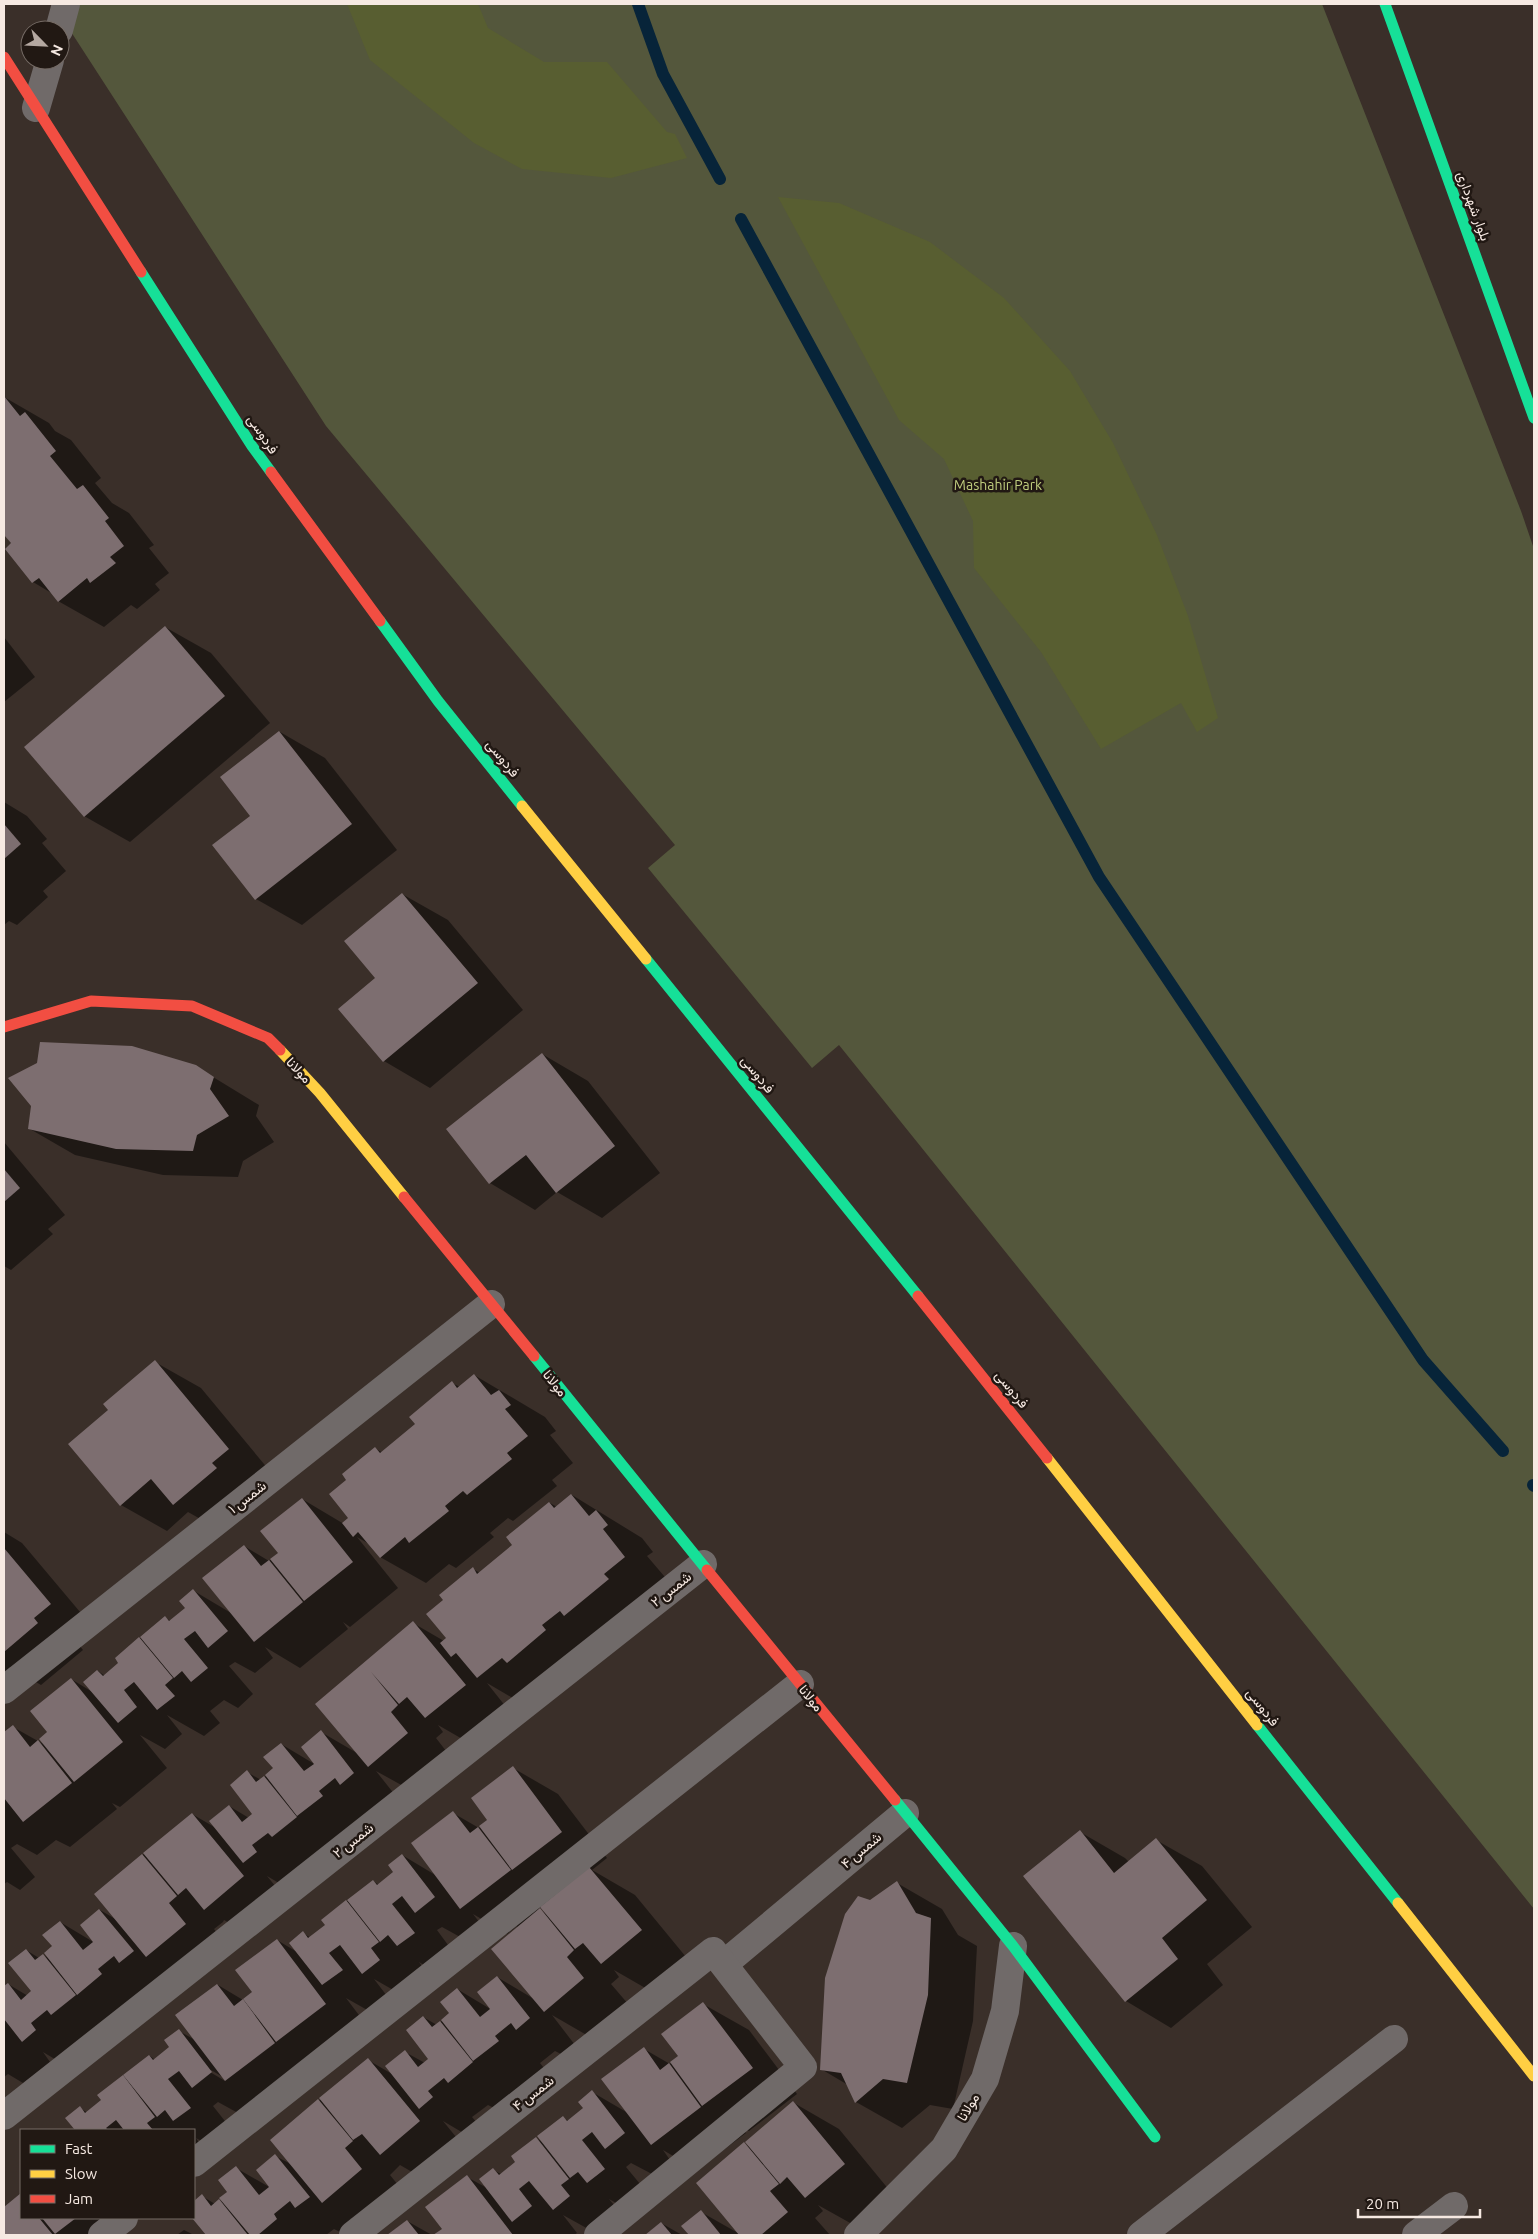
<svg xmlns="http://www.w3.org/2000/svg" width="1538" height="2239" font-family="Ubuntu,Vazirmatn,sans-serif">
<rect width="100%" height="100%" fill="#3a2f29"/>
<!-- green -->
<polygon fill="#54573c" points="53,4 1322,4 1521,511 1534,549 1534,1909 839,1045 812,1068 648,868 675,845 326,426"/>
<!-- forest -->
<g fill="#585e31">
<polygon points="347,4 478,4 488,28 544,62 607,62 667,132 675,134 687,158 611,178 522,169 474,143 370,60"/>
<polygon points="778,197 839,203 930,242 1004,298 1070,371 1113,443 1157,535 1188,616 1218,718 1197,732 1181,703 1101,749 1041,652 974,568 973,521 944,459 899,420"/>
</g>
<!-- shadow -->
<g fill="#0007" fill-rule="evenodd">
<polygon points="4,397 49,423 55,431 71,440 101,478 95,483 112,503 129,513 154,545 149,548 169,573 155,584 160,590 137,609 131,605 104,627 58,601 53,594 33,582 12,544 4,534"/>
<polygon points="165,627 211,653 270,723 130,842 84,816"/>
<polygon points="4,637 35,677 4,702"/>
<polygon points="280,732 325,758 397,850 302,925 256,899 252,816"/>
<polygon points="4,802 27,816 47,839 42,843 66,871 43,891 48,897 17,925 9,921 4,925"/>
<polygon points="402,894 448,920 523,1010 430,1088 384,1061 340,1009 377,978"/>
<polygon points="542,1054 588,1081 660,1173 602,1218 557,1192 535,1210 490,1183"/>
<polygon points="195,1066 259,1105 256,1116 274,1142 243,1161 238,1177 163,1175 75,1155 30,1129"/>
<polygon points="4,1142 65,1215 48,1229 53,1234 11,1270 4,1266"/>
<polygon points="155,1362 201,1388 274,1476 220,1530 188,1512 167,1531 121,1505 110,1411"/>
<polygon points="474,1375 545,1417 556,1431 550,1435 573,1463 552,1480 557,1486 513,1521 508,1518 490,1533 494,1537 456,1568 449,1564 426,1583 380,1557 371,1545 357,1537 398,1588 350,1627 343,1622 348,1629 300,1668 265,1647 273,1658 255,1673 235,1662 229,1666 253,1694 238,1708 224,1700 210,1711 220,1723 204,1736 167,1715 182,1734 165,1749 140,1735 167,1768 120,1807 112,1803 117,1809 70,1847 56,1840 37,1855 17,1844 11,1848 35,1877 20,1890 7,1882 4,1884 4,1734 13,1727 45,1745 71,1679 94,1693 98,1671 105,1676 120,1663 140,1638 165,1618 171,1621 187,1608 194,1591 231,1613 244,1546 269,1561 280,1553 302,1499 344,1524 350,1518 348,1480 376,1449 383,1453 417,1425 452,1383 460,1387"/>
<polygon points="572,1495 642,1538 653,1552 647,1556 670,1583 523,1704 487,1683 510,1712 471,1744 438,1725 443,1732 436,1738 453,1760 414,1792 376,1771 399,1800 289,1889 267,1876 289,1903 250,1935 224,1920 223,1922 214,1929 231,1951 68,2067 43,2052 50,2062 23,2083 8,2074 4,2077 4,1988 8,1984 28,1996 33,1992 26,1950 39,1958 43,1955 50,1959 45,1952 53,1947 60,1922 95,1943 100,1910 117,1920 96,1894 192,1814 216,1828 229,1806 249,1818 254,1814 247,1772 261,1780 266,1776 274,1769 281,1744 316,1765 321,1732 357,1753 317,1704 413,1623 444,1641 447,1639 445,1600 473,1569 480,1573 514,1545 550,1503 557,1507"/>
<polygon points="4,1532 22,1543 96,1631 79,1645 83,1650 41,1685 10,1667 4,1672"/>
<path d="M513,1768L558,1794L607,1858L592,1870L635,1895L686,1957L647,1989L614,1970L619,1977L611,1984L629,2005L590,2037L552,2015L575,2045L563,2055L555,2051L540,2063L544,2068L494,2108L488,2105L472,2117L478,2124L465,2134L443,2121L465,2148L426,2180L400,2165L390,2175L407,2196L368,2228L350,2218L355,2223L342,2233L334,2229L326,2235H208L194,2218V2202L202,2196L215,2204L219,2200L226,2204L236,2168L271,2188L275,2156L293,2165L272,2140L368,2060L392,2074L405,2052L425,2063L430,2059L423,2017L437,2025L442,2021L450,2013L457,1989L492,2010L497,1977L534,1999L518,1928L517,1926L507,1934L473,1914L480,1923L462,1938L442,1927L437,1930L459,1960L427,1967L419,1962L424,1969L409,1999L374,1979L387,1996L369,2011L346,1998L371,2031L238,2113L218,2102L213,2106L236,2135L203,2142L196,2138L200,2144L194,2149V2130H77L67,2118L80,2108L88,2113L103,2100L123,2076L150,2056L155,2060L171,2047L179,2031L195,2040L218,1985L243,2000L253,1992L277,1940L297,1952L303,1933L311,1938L326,1925L347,1901L373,1881L379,1885L395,1872L402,1855L437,1876L453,1813L479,1828L489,1820ZM542,1907L547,1914L539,1909ZM211,2070L223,2077L225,2081L210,2072Z"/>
<polygon points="1080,1832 1125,1858 1129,1862 1156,1840 1202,1866 1252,1927 1207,1964 1223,1985 1171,2028 1126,2001"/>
<polygon points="897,1883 942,1909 958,1935 977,1946 973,2021 953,2109 930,2105 902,2128 856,2102 848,2085 821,2069 870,1901"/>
<polygon points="703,2004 749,2030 797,2094 749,2131 741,2127 746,2133 697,2170 663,2150 670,2160 652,2174 631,2163 626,2167 650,2196 616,2203 609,2199 614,2205 599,2235 563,2215 577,2233 574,2235 435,2235 444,2229 467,2177 487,2188 493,2170 501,2174 516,2162 536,2138 544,2143 563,2118 569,2121 585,2109 592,2092 628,2113 644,2049 670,2064 679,2056"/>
<polygon points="794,2103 839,2129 890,2191 852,2224 818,2205 823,2211 815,2218 830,2235 690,2235 683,2226 701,2212 738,2233 744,2144 752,2148"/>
<polygon points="21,2195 21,2218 123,2218 119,2235 4,2235 4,2209"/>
<polygon points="407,2221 432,2235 389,2235"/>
<polygon points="661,2223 682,2235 646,2235"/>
<polygon points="184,2230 194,2235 177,2235"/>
</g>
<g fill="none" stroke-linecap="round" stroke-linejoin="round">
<!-- stream -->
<g stroke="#072439" stroke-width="12">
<polyline points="638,4 663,74 720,179"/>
<polyline points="741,219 1099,877 1423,1360 1503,1451"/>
<polyline points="1533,1485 1534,1486"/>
</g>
</g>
<!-- building -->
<g fill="#7d6e70">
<polygon points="4,396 20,416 25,412 56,451 50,456 77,489 83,485 109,518 105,521 124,546 110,557 116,563 90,583 87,578 58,602 39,578 32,583 5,549 11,543 4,535"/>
<polygon points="165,626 225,696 84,817 24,747"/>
<polygon points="279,731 352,824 255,900 212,845 250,816 220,777"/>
<polygon points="4,824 21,844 4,859"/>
<polygon points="402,893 478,983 383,1062 338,1009 375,978 344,941"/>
<polygon points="40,1042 132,1046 196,1065 214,1077 210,1089 229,1116 197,1135 193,1151 116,1149 28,1129 31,1106 8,1078 37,1063"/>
<polygon points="542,1053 615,1146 556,1193 526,1155 489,1184 446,1129"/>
<polygon points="4,1169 20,1188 4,1202"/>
<polygon points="155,1360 229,1449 212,1463 217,1468 173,1505 151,1479 120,1506 68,1444 108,1410 103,1404"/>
<polygon points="474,1374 491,1395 499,1390 511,1405 505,1409 528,1436 507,1453 512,1459 467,1495 463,1491 445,1506 449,1511 409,1543 405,1537 380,1558 358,1532 353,1537 342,1523 348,1518 329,1494 346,1480 342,1474 375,1447 380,1453 415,1424 409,1417 452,1381 457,1388"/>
<polygon points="571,1494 589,1516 596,1510 608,1525 603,1529 625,1557 604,1574 609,1579 564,1616 560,1611 542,1625 546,1630 507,1663 502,1658 477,1678 456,1653 451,1657 440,1643 446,1638 426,1614 443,1600 439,1595 473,1567 477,1574 512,1545 506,1537 549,1502 554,1508"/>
<polygon points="302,1498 353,1562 304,1601 270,1559 278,1553 260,1531"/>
<polygon points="244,1545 261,1566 269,1560 303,1602 254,1642 202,1578"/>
<polygon points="4,1548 51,1604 34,1618 38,1623 4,1652"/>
<polygon points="193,1589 228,1631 208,1648 195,1631 184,1639 208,1668 191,1682 182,1671 174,1678 140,1637 165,1616 169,1621 185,1608 179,1601"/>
<polygon points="413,1621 466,1685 425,1718 407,1697 399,1704 371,1672 398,1705 391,1712 408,1733 368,1767 315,1704"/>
<polygon points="139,1637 173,1678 165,1685 175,1696 157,1710 134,1682 124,1690 137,1707 118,1723 83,1682 97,1670 103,1676 118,1663 115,1658"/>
<polygon points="71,1678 123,1742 74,1782 39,1739 47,1732 30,1711"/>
<polygon points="13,1725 30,1747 38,1740 72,1783 23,1822 4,1798 4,1732"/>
<polygon points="321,1730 354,1773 340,1785 335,1778 319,1791 323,1796 297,1816 265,1775 273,1768 263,1757 281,1743 304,1771 314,1764 301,1747"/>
<polygon points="513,1766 562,1832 512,1870 479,1826 487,1820 471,1798"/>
<polygon points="247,1770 256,1782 264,1776 297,1817 272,1837 268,1833 252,1845 257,1852 243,1863 209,1821 229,1805 242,1822 252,1814 230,1785"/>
<polygon points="453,1811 470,1833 478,1827 511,1870 460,1909 411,1843"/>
<polygon points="192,1813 244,1876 204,1910 186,1888 178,1895 143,1853"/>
<polygon points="1080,1830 1114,1873 1156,1838 1207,1900 1162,1938 1178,1959 1125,2002 1023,1876"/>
<polygon points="142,1854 177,1896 169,1903 186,1924 146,1957 94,1894"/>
<polygon points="402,1854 435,1897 415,1913 402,1896 392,1904 415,1933 397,1946 388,1935 380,1942 347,1900 373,1880 377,1885 393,1872 388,1865"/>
<polygon points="589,1867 642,1930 601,1964 583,1943 575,1949 540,1907"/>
<polygon points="897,1881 916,1913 931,1918 928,1995 907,2083 883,2079 855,2103 841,2073 820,2070 825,1978 845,1914 858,1896 870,1900"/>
<polygon points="346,1900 379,1942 371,1948 380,1960 362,1974 340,1945 329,1953 343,1970 322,1985 289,1943 303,1931 308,1938 325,1925 321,1920"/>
<polygon points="540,1908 574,1950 567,1957 584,1978 544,2012 491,1949"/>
<polygon points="99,1909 134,1951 119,1963 114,1956 98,1969 102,1974 77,1995 44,1953 52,1946 42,1935 60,1921 83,1950 93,1942 80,1925"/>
<polygon points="277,1939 326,2004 276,2042 243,1999 252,1992 235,1970"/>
<polygon points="26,1949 35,1960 43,1954 76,1995 51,2015 47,2010 31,2023 36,2030 22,2042 4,2019 4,1986 8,1983 21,2000 31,1991 8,1963"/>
<polygon points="497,1976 530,2018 516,2030 511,2023 495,2036 499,2041 473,2061 441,2020 449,2013 440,2002 457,1988 480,2017 490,2009 477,1992"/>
<polygon points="217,1984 234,2006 243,1999 275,2043 225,2081 175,2015"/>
<polygon points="703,2002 753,2068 702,2106 670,2062 678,2056 661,2034"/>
<polygon points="423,2016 432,2027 440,2021 473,2062 448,2083 444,2078 428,2091 433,2097 419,2109 385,2066 405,2050 418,2067 428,2059 406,2030"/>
<polygon points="179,2029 212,2072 192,2088 179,2071 168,2079 191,2108 173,2121 165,2110 157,2117 123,2075 149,2055 153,2060 169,2047 164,2040"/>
<polygon points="644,2047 660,2070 669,2063 701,2107 651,2145 601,2079"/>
<polygon points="368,2058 420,2121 380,2155 362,2134 353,2140 319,2098"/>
<polygon points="123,2075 155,2117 147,2123 153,2130 124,2130 116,2120 106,2128 108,2130 75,2130 65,2118 80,2106 85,2113 101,2100 97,2095"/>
<polygon points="592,2090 625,2133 605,2149 592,2132 582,2140 605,2169 587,2183 578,2172 570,2178 537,2136 563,2116 567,2121 583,2108 578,2102"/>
<polygon points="318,2099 353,2141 345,2148 362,2169 322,2203 270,2140"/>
<polygon points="793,2101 845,2164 805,2198 787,2177 780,2184 745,2142"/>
<polygon points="536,2137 569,2179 561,2185 570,2196 553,2210 529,2181 519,2189 532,2206 512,2222 479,2179 493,2168 499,2175 515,2162 511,2156"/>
<polygon points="744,2142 779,2184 770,2191 788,2212 761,2235 739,2235 696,2183"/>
<polygon points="275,2154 310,2197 295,2208 290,2201 274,2214 277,2219 258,2235 250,2235 219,2198 227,2192 218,2180 236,2166 259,2195 269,2187 256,2170"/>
<polygon points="467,2175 513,2235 433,2235 442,2229 425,2207"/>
<polygon points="21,2193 21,2218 39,2218 53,2235 4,2235 4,2207"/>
<polygon points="202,2194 211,2206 219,2199 248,2235 206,2235 192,2218 194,2201"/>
<polygon points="701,2210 721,2235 689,2235 681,2226"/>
<polygon points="42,2218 76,2218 55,2234"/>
<polygon points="407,2220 419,2235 387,2235"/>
<polygon points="661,2222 672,2235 645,2235"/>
</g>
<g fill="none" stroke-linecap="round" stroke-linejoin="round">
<!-- street -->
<g stroke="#706a69" stroke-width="28">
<polyline points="59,30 66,4"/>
<polyline points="36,108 50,60"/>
<polyline points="4,1690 491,1304"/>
<polyline points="724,1964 905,1813"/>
<polyline points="4,2116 703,1564"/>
<polyline points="194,2163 800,1684"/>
<polyline points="102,2235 124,2218"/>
<polyline points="353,2235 713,1951 803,2067 598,2235"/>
<polyline points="858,2235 944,2149 985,2079 1005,2011 1013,1946"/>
<polyline points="1141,2235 1394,2039"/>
<polyline points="1416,2235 1454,2206"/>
</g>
<!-- fast -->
<g stroke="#16e098" stroke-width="11">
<polyline points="1385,4 1534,418"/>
<polyline points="141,272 252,446 271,472"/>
<polyline points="380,621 438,701 522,806"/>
<polyline points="646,959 918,1296"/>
<polyline points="534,1356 707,1570"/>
<polyline points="1257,1725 1398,1903"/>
<polyline points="895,1800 1013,1946 1155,2137"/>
</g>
<!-- slow -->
<g stroke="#ffcf43" stroke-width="11">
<polyline points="522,806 646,959"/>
<polyline points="280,1050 320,1093 404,1197"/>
<polyline points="1047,1458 1257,1725"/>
<polyline points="1398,1903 1534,2076"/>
</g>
<!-- jam -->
<g stroke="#f24e42" stroke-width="11">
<polyline points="4,57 141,272"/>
<polyline points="271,472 380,621"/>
<polyline points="4,1027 91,1001 192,1006 268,1038 280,1050"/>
<polyline points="404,1197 534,1356"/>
<polyline points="918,1296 1047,1458"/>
<polyline points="707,1570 895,1800"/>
</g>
</g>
<g text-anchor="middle" stroke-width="5" stroke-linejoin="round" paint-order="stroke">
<!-- street labels -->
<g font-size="14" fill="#f6e9e2" stroke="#211813">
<text transform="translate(1474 206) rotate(70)" y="5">بلوار شهرداری</text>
<text transform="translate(263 434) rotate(56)" y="5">فردوسی</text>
<text transform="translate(503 758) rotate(51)" y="5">فردوسی</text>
<text transform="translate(299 1070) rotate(47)" y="5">مولانا</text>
<text transform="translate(758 1074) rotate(51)" y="5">فردوسی</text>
<text transform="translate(555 1383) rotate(51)" y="5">مولانا</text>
<text transform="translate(1012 1389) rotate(51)" y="5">فردوسی</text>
<text transform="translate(247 1497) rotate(-38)" y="5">شمس ۱</text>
<text transform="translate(671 1589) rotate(-38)" y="5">شمس ۲</text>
<text transform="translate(811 1698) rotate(51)" y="5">مولانا</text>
<text transform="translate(1263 1707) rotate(52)" y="5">فردوسی</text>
<text transform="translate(353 1840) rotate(-38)" y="5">شمس ۲</text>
<text transform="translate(861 1850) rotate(-40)" y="5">شمس ۴</text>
<text transform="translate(533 2093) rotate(-38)" y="5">شمس ۴</text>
<text transform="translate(968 2107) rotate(-59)" y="5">مولانا</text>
</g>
<!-- park labels -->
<g font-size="14" fill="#c0cd7e" stroke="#211813">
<text x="998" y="490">Mashahir Park</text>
</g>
</g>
<!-- border -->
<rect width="1538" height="2239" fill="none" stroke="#f6e9e2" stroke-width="10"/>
<!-- legend -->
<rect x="20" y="2129" width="175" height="90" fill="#211813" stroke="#766c66"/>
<rect x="30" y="2145" width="25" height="8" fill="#16e098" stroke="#766c66"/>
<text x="65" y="2154" font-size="15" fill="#f6e9e2">Fast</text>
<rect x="30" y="2170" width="25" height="8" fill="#ffcf43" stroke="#766c66"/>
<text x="65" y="2179" font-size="15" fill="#f6e9e2">Slow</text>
<rect x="30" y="2195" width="25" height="8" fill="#f24e42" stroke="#766c66"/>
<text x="65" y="2204" font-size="15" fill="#f6e9e2">Jam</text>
<!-- north arrow -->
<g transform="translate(45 45) rotate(114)"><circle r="24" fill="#211813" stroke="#766c66"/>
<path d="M0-4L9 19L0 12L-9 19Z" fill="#b4a8a1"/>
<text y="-8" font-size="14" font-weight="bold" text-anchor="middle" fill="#f6e9e2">N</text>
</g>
<!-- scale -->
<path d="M1358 2209v8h122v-8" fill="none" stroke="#f6e9e2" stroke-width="2.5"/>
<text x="1366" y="2209" font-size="15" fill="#f6e9e2" stroke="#211813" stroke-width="4" paint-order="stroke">20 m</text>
</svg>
